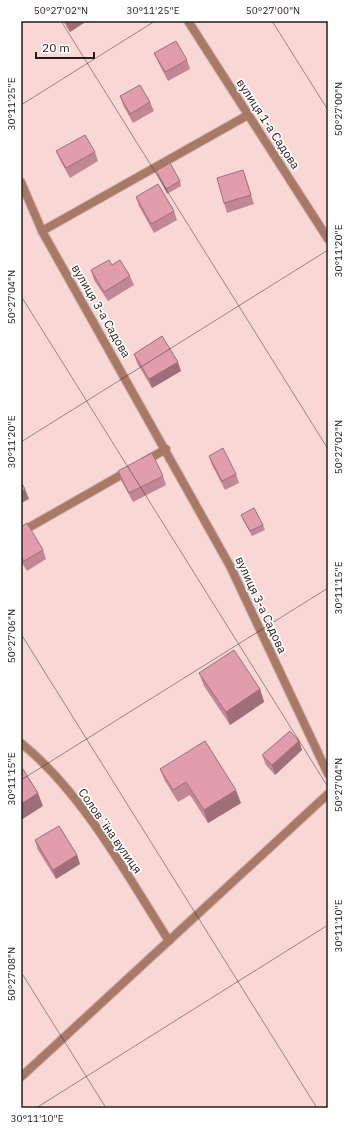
<svg xmlns="http://www.w3.org/2000/svg" width="349" height="1129" font-family="'IBM Plex Sans',sans-serif">
<rect width="100%" height="100%" fill="#f9d7d4"/>
<g fill="none" stroke-linecap="round" stroke-linejoin="round">
<!-- street casing -->
<g stroke="#d3b5b3" stroke-width="10">
<g id="street">
<polyline points="188,21 328,239"/>
<polyline points="21,182 42,231 230,566 328,774"/>
<polyline points="42,231 248,115"/>
<polyline points="145,461 166,449"/>
<polyline points="21,532 128,471"/>
<path d="M21,743C82,792 127,875 169,941"/>
<polyline points="21,1077 328,794"/>
</g>
</g>
<!-- street -->
<use href="#street" stroke="#a87967" stroke-width="8"/>
</g>
<!-- wall -->
<g fill="#c28795">
<polygon points="63,21 87,21 70,32"/>
<polygon points="154,53 187,60 190,69 168,81 158,62"/>
<polygon points="120,96 150,102 154,111 133,123 123,105"/>
<polygon points="56,151 95,152 98,161 70,178 60,160"/>
<polygon points="243,170 254,204 227,213 224,203"/>
<polygon points="156,171 180,181 181,186 167,194 158,176"/>
<polygon points="136,197 174,211 177,220 154,233 139,206"/>
<polygon points="112,265 130,276 134,285 108,301 94,280 91,270"/>
<polygon points="134,354 181,371 152,388 137,363"/>
<polygon points="209,456 236,474 239,483 225,490 212,465"/>
<polygon points="118,471 163,476 166,485 133,502 121,480"/>
<polygon points="241,515 263,525 265,530 252,536 243,520"/>
<polygon points="21,527 43,550 46,559 27,571 21,561"/>
<polygon points="199,673 260,689 264,702 230,725 204,686"/>
<polygon points="299,741 302,750 275,775 266,765 262,755"/>
<polygon points="160,769 241,803 208,823 190,795 178,802 165,781"/>
<polygon points="35,840 77,855 80,864 56,879 38,850"/>
</g>
<!-- shaded-wall -->
<g fill="#9e6e79">
<polygon points="70,21 87,21 70,32 66,23"/>
<polygon points="178,362 181,371 152,388 149,379"/>
<polygon points="25,489 29,499 21,503 21,492"/>
<polygon points="260,689 264,702 230,725 226,712"/>
<polygon points="299,741 302,750 275,775 272,765"/>
<polygon points="236,790 241,803 208,823 204,810"/>
<polygon points="38,793 43,806 21,820 21,804"/>
<polygon points="77,855 80,864 56,879 53,870"/>
</g>
<!-- building -->
<g fill="#e29dad" stroke="#9e6e79">
<polygon points="176,41 187,60 165,72 154,53"/>
<polygon points="140,85 150,102 130,114 120,96"/>
<polygon points="85,135 95,152 66,168 56,151"/>
<polygon points="170,163 180,181 166,189 156,171"/>
<polygon points="243,170 251,195 224,203 217,178"/>
<polygon points="158,184 174,211 151,224 136,197"/>
<polygon points="109,260 112,265 120,260 130,276 104,292 91,270"/>
<polygon points="162,336 178,362 149,379 134,354"/>
<polygon points="223,448 236,474 222,481 209,456"/>
<polygon points="152,453 163,476 129,493 118,471"/>
<polygon points="21,482 25,489 21,492"/>
<polygon points="254,508 263,525 250,531 241,515"/>
<polygon points="27,523 43,550 24,561 21,557 21,527"/>
<polygon points="234,650 260,689 226,712 199,673"/>
<polygon points="290,731 299,741 272,765 262,755"/>
<polygon points="205,741 236,790 204,810 186,782 173,790 160,769"/>
<polygon points="21,766 38,793 21,804"/>
<polygon points="59,826 77,855 53,870 35,840"/>
</g>
<!-- ticks -->
<path fill="none" stroke="#271b1a" stroke-width="1" stroke-opacity="0.45" d="M61,21L328,449M272,21L328,110M21,105L155,21M21,296L328,787M21,442L328,250M21,634L317,1108M21,780L328,588M21,972L106,1108M36,1108L328,925"/>
<g text-anchor="middle" stroke-width="3.5" stroke-linejoin="round" paint-order="stroke">
<!-- street labels -->
<g font-size="12" fill="#271b1a" stroke="#fff">
<text transform="translate(268 124) rotate(57)" y="4">вулиця 1-а Садова</text>
<text transform="translate(101 311) rotate(60)" y="4">вулиця 3-а Садова</text>
<text transform="translate(261 605) rotate(65)" y="4">вулиця 3-а Садова</text>
<text transform="translate(110 831) rotate(55)" y="4">Соловʼїна вулиця</text>
</g>
</g>
<!-- border -->
<rect width="349" height="1129" fill="none" stroke="#ffffff" stroke-width="44"/>
<!-- scale -->
<path d="M36 52v6h58v-6" fill="none" stroke="#271b1a" stroke-width="2"/>
<text x="42" y="52" font-size="12" fill="#271b1a" stroke="#ffffff" stroke-width="3" paint-order="stroke">20 m</text>
<rect x="22" y="22" width="305" height="1085" fill="none" stroke="#271b1a" stroke-width="1.5"/>
<g font-size="10" text-anchor="middle" fill="#271b1a">
<text x="61" y="14">50°27'02"N</text>
<text x="153" y="14">30°11'25"E</text>
<text x="273" y="14">50°27'00"N</text>
<text transform="translate(11 104) rotate(-90)" y="4">30°11'25"E</text>
<text transform="translate(338 109) rotate(-90)" y="4">50°27'00"N</text>
<text transform="translate(338 251) rotate(-90)" y="4">30°11'20"E</text>
<text transform="translate(11 297) rotate(-90)" y="4">50°27'04"N</text>
<text transform="translate(11 442) rotate(-90)" y="4">30°11'20"E</text>
<text transform="translate(338 447) rotate(-90)" y="4">50°27'02"N</text>
<text transform="translate(338 588) rotate(-90)" y="4">30°11'15"E</text>
<text transform="translate(11 636) rotate(-90)" y="4">50°27'06"N</text>
<text transform="translate(11 779) rotate(-90)" y="4">30°11'15"E</text>
<text transform="translate(338 785) rotate(-90)" y="4">50°27'04"N</text>
<text transform="translate(338 926) rotate(-90)" y="4">30°11'10"E</text>
<text transform="translate(11 974) rotate(-90)" y="4">50°27'08"N</text>
<text x="37" y="1122">30°11'10"E</text>
</g>
</svg>
